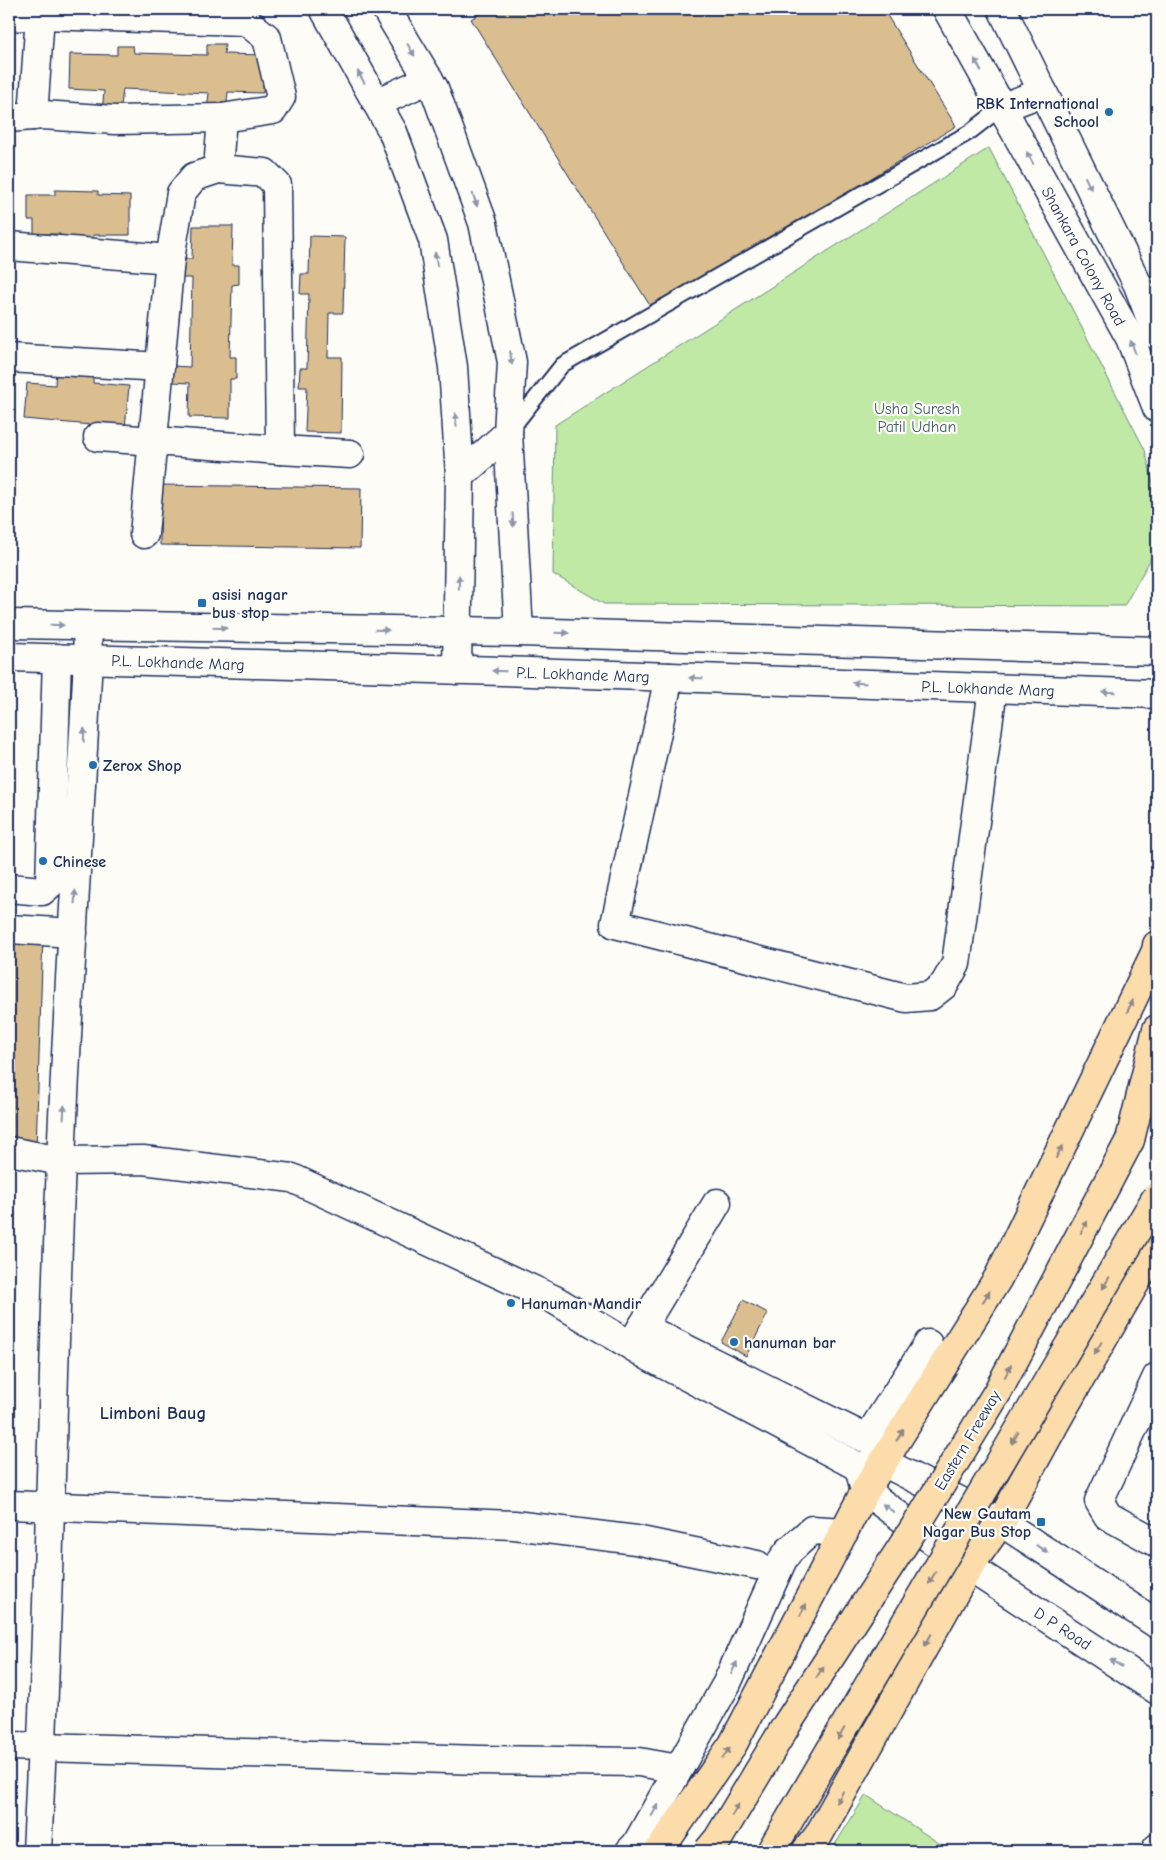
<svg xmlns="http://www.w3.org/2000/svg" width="1166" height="1860" font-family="'Comic Neue',sans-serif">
<rect width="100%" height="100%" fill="#fdfcf7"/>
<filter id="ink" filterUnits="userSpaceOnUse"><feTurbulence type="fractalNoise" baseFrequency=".02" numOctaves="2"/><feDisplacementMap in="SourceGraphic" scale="10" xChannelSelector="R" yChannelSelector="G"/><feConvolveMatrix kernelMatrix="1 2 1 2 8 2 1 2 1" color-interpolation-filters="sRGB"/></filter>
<g filter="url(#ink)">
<!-- green -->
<g fill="#bfe9a5" stroke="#6d8c82">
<polygon points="989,148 1145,450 1157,499 1157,548 1124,606 604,604 553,574 555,425"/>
<polygon points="866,1795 951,1851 831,1851"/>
</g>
<!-- building -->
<g fill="#dabe8f" stroke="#1b2f5e">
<polygon points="488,9 883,9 956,126 654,312 471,19"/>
<polygon points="207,44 225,44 224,54 264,55 263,93 228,92 226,113 207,111 209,93 123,89 120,115 102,113 104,91 69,89 70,54 117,55 117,46 133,46 134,53 207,55"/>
<polygon points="55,190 98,191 98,195 130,196 130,235 93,235 93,245 60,244 60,234 34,234 34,220 28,220 28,195 55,195"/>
<polygon points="193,226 233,226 232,265 239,265 239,284 232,285 230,357 236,357 236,379 230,379 230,418 189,417 190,383 172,382 172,366 190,367 192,278 180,278 181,259 192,259"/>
<polygon points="310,236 345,237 343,313 329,313 328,357 342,357 341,433 305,432 307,387 299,387 300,368 307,368 309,294 300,294 301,274 309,274"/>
<polygon points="56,371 93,375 93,383 129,386 125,428 24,419 27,383 55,385"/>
<polygon points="161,485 361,488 360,548 160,545"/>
<polygon points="9,933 43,934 36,1149 9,1144"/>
<polygon points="743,1300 768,1313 746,1356 721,1342"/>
</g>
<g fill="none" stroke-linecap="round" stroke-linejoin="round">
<!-- service casing -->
<g stroke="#1b2f5e" stroke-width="18">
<polyline id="service" points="512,428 562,365 942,148 970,132 1001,108"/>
</g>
<!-- minor casing -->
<g stroke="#1b2f5e" stroke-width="31">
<g id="minor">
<polyline points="324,9 393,132 433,240 453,367 460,476 457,670"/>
<polyline points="386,9 434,88 483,223 512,362 508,433 519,632"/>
<polyline points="9,17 40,15 246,21 267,38 281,97 273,110 222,118 218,169"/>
<polyline points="377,103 429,79"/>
<polyline points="33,116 40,15"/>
<polyline points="9,118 43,115 115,120 222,118"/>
<polyline points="9,246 170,259 144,534"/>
<polyline points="9,358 160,367"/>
<polyline points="98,437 280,450 277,185 265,173 218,169 194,177 181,193 170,259"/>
<polyline points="280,450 350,454"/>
<polyline points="460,476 508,433"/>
<polyline points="669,677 615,924 906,998 930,996 944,985 956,964 993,688"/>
<polyline points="9,888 42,891 50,884 57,658"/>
<polyline points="9,929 73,933"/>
<polyline points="9,1151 61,1161 143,1160 292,1178 555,1300 650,1357 859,1467"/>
<polyline points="642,1327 867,1439 928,1344"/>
<polyline points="633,1342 717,1203"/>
<polyline points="1157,1377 1099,1501 1108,1516 1157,1543"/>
<polyline points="9,1505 514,1525 636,1540 757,1565"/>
<polyline points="9,1746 481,1760 639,1762 678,1769"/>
<path d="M37,1851C49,1622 52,1392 61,1162C68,994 79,827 88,659L87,626"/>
<polyline points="630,1851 636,1845 727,1683 783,1559 789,1551 812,1530 844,1532"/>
</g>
</g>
<!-- tertiary casing -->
<g stroke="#1b2f5e" stroke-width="31">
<g id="tertiary">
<polyline points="1157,1624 1001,1522 883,1462 859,1467 865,1491 969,1567 1157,1690"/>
<polyline points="1155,1851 1157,1848"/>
</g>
</g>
<!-- secondary casing -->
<g stroke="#1b2f5e" stroke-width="31">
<g id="secondary">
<polyline points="947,9 1130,338 1157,408"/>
<polyline points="1002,9 1138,285 1157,335"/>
<polyline points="1001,108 1043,92"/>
<polyline points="9,624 519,632 1157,651"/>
<polyline points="9,657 502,671 1157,694"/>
</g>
</g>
<!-- motorway casing -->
<g stroke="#1b2f5e" stroke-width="31">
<g id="motorway">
<polyline points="1130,1140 1157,1029"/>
<polyline points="659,1851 733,1744 865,1491 998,1278 1156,951 1157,945"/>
<polyline points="806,1851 818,1836 969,1567 1001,1522 1059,1416 1157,1245"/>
</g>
</g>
<!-- service -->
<use href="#service" stroke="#fdfcf7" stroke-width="14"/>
<!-- minor -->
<use href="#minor" stroke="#fdfcf7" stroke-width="28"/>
<!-- tertiary -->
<use href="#tertiary" stroke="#fdfcf7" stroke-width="28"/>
<!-- secondary -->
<use href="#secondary" stroke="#fdfcf7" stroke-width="28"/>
<!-- motorway -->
<use href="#motorway" stroke="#fddcac" stroke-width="28"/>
<!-- motorway-bridge casing -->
<g stroke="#1b2f5e" stroke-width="31" stroke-linecap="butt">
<g id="motorway-bridge">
<polyline points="708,1851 718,1839 787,1724 922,1516 998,1391 1130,1140"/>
<polyline points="771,1851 1157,1196"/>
</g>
</g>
<!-- motorway-bridge -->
<use href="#motorway-bridge" stroke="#fddcac" stroke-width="28"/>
</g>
<!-- one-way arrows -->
<defs><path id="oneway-solid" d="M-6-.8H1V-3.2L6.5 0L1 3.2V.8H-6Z" transform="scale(1.25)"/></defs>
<g fill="#8c96aa">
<use href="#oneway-solid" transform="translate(411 50) rotate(59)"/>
<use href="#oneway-solid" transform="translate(978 65) rotate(-119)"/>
<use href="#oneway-solid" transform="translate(361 77) rotate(-120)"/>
<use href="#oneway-solid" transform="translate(1030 158) rotate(-119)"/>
<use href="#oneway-solid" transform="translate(1088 183) rotate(64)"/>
<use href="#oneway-solid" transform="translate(475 200) rotate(70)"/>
<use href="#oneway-solid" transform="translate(436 259) rotate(-99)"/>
<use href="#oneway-solid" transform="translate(1133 347) rotate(-111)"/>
<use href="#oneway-solid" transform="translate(511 358) rotate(82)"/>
<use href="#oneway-solid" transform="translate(456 420) rotate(-94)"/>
<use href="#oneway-solid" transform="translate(513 520) rotate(87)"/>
<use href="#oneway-solid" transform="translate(459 582) rotate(-89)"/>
<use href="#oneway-solid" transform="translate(57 625) rotate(2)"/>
<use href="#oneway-solid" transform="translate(220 628) rotate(1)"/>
<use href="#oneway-solid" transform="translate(382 630) rotate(1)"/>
<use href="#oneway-solid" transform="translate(562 633) rotate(2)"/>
<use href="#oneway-solid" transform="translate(499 671) rotate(-178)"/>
<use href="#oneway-solid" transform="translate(696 678) rotate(-178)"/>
<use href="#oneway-solid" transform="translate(859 683) rotate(-178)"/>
<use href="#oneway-solid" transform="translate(1109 692) rotate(-178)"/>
<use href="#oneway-solid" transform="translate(84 735) rotate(-87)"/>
<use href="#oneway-solid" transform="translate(75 897) rotate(-87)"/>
<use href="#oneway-solid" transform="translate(64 1112) rotate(-87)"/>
<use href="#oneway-solid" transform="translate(888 1508) rotate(-144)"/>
<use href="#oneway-solid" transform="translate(1042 1549) rotate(33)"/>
<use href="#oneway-solid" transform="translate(1116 1663) rotate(-147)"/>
<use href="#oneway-solid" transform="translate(734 1668) rotate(-65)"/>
<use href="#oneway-solid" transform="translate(655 1810) rotate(-60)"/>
</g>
<g fill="#8c8685">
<use href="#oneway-solid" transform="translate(1130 1006) rotate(-65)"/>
<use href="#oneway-solid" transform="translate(1059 1152) rotate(-64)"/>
<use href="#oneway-solid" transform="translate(1084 1227) rotate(-62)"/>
<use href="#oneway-solid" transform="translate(1106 1283) rotate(120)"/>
<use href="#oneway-solid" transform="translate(986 1297) rotate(-58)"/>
<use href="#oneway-solid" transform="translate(1098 1348) rotate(120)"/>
<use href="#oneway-solid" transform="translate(1008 1371) rotate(-62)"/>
<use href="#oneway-solid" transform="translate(900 1435) rotate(-58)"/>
<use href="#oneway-solid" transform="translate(1015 1438) rotate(120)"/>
<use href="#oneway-solid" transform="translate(932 1578) rotate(120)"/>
<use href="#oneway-solid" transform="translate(803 1610) rotate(-62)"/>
<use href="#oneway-solid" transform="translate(928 1640) rotate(119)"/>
<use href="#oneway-solid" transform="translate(820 1672) rotate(-57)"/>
<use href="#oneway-solid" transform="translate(841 1734) rotate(120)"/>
<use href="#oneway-solid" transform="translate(726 1753) rotate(-56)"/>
<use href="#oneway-solid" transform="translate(840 1797) rotate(119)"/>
<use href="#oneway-solid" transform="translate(735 1810) rotate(-59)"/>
</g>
</g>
<!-- markers -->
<g fill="#1f6fb2" stroke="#fdfcf7" stroke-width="2">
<circle cx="1109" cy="112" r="5"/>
<rect x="197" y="598" width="10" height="10" rx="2.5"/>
<circle cx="93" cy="765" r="5"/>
<circle cx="43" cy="861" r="5"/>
<circle cx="511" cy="1303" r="5"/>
<circle cx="734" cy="1342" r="5"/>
<rect x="1036" y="1517" width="10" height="10" rx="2.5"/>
</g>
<g text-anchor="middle" stroke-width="4.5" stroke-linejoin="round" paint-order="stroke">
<!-- poi labels -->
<g font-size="16" font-weight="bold" fill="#1b2f5e" stroke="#fdfcf7" text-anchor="start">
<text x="1099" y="109" text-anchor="end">RBK International<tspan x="1099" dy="18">School</tspan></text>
<text x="212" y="600">asisi nagar<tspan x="212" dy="18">bus stop</tspan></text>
<text x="103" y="771">Zerox Shop</text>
<text x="53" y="867">Chinese</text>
<text x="521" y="1309">Hanuman Mandir</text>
<text x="744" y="1348">hanuman bar</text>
<text x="1031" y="1519" text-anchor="end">New Gautam<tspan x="1031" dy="18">Nagar Bus Stop</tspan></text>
</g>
<!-- street labels -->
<g font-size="16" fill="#1b2f5e" stroke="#fdfcf7">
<text transform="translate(1084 256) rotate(61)" y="6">Shankara Colony Road</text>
<text transform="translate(178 662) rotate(2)" y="6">P.L. Lokhande Marg</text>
<text transform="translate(583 674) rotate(2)" y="6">P.L. Lokhande Marg</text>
<text transform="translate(988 688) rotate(2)" y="6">P.L. Lokhande Marg</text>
<text transform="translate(967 1440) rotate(-59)" y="6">Eastern Freeway</text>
<text transform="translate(1063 1628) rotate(33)" y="6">D P Road</text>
</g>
<!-- park labels -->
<g font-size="16" fill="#445e70" stroke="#fdfcf7">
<text x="917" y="414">Usha Suresh<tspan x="917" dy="18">Patil Udhan</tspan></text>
</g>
<!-- neighbourhood labels -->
<g font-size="18" font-weight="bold" fill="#1b2f5e" stroke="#fdfcf7">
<text x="153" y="1419">Limboni Baug</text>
</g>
</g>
<!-- margin -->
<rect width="1166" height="1860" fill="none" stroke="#fdfcf7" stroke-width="30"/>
<rect x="15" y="15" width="1136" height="1830" fill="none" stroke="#1b2f5e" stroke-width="2" filter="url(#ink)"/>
</svg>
